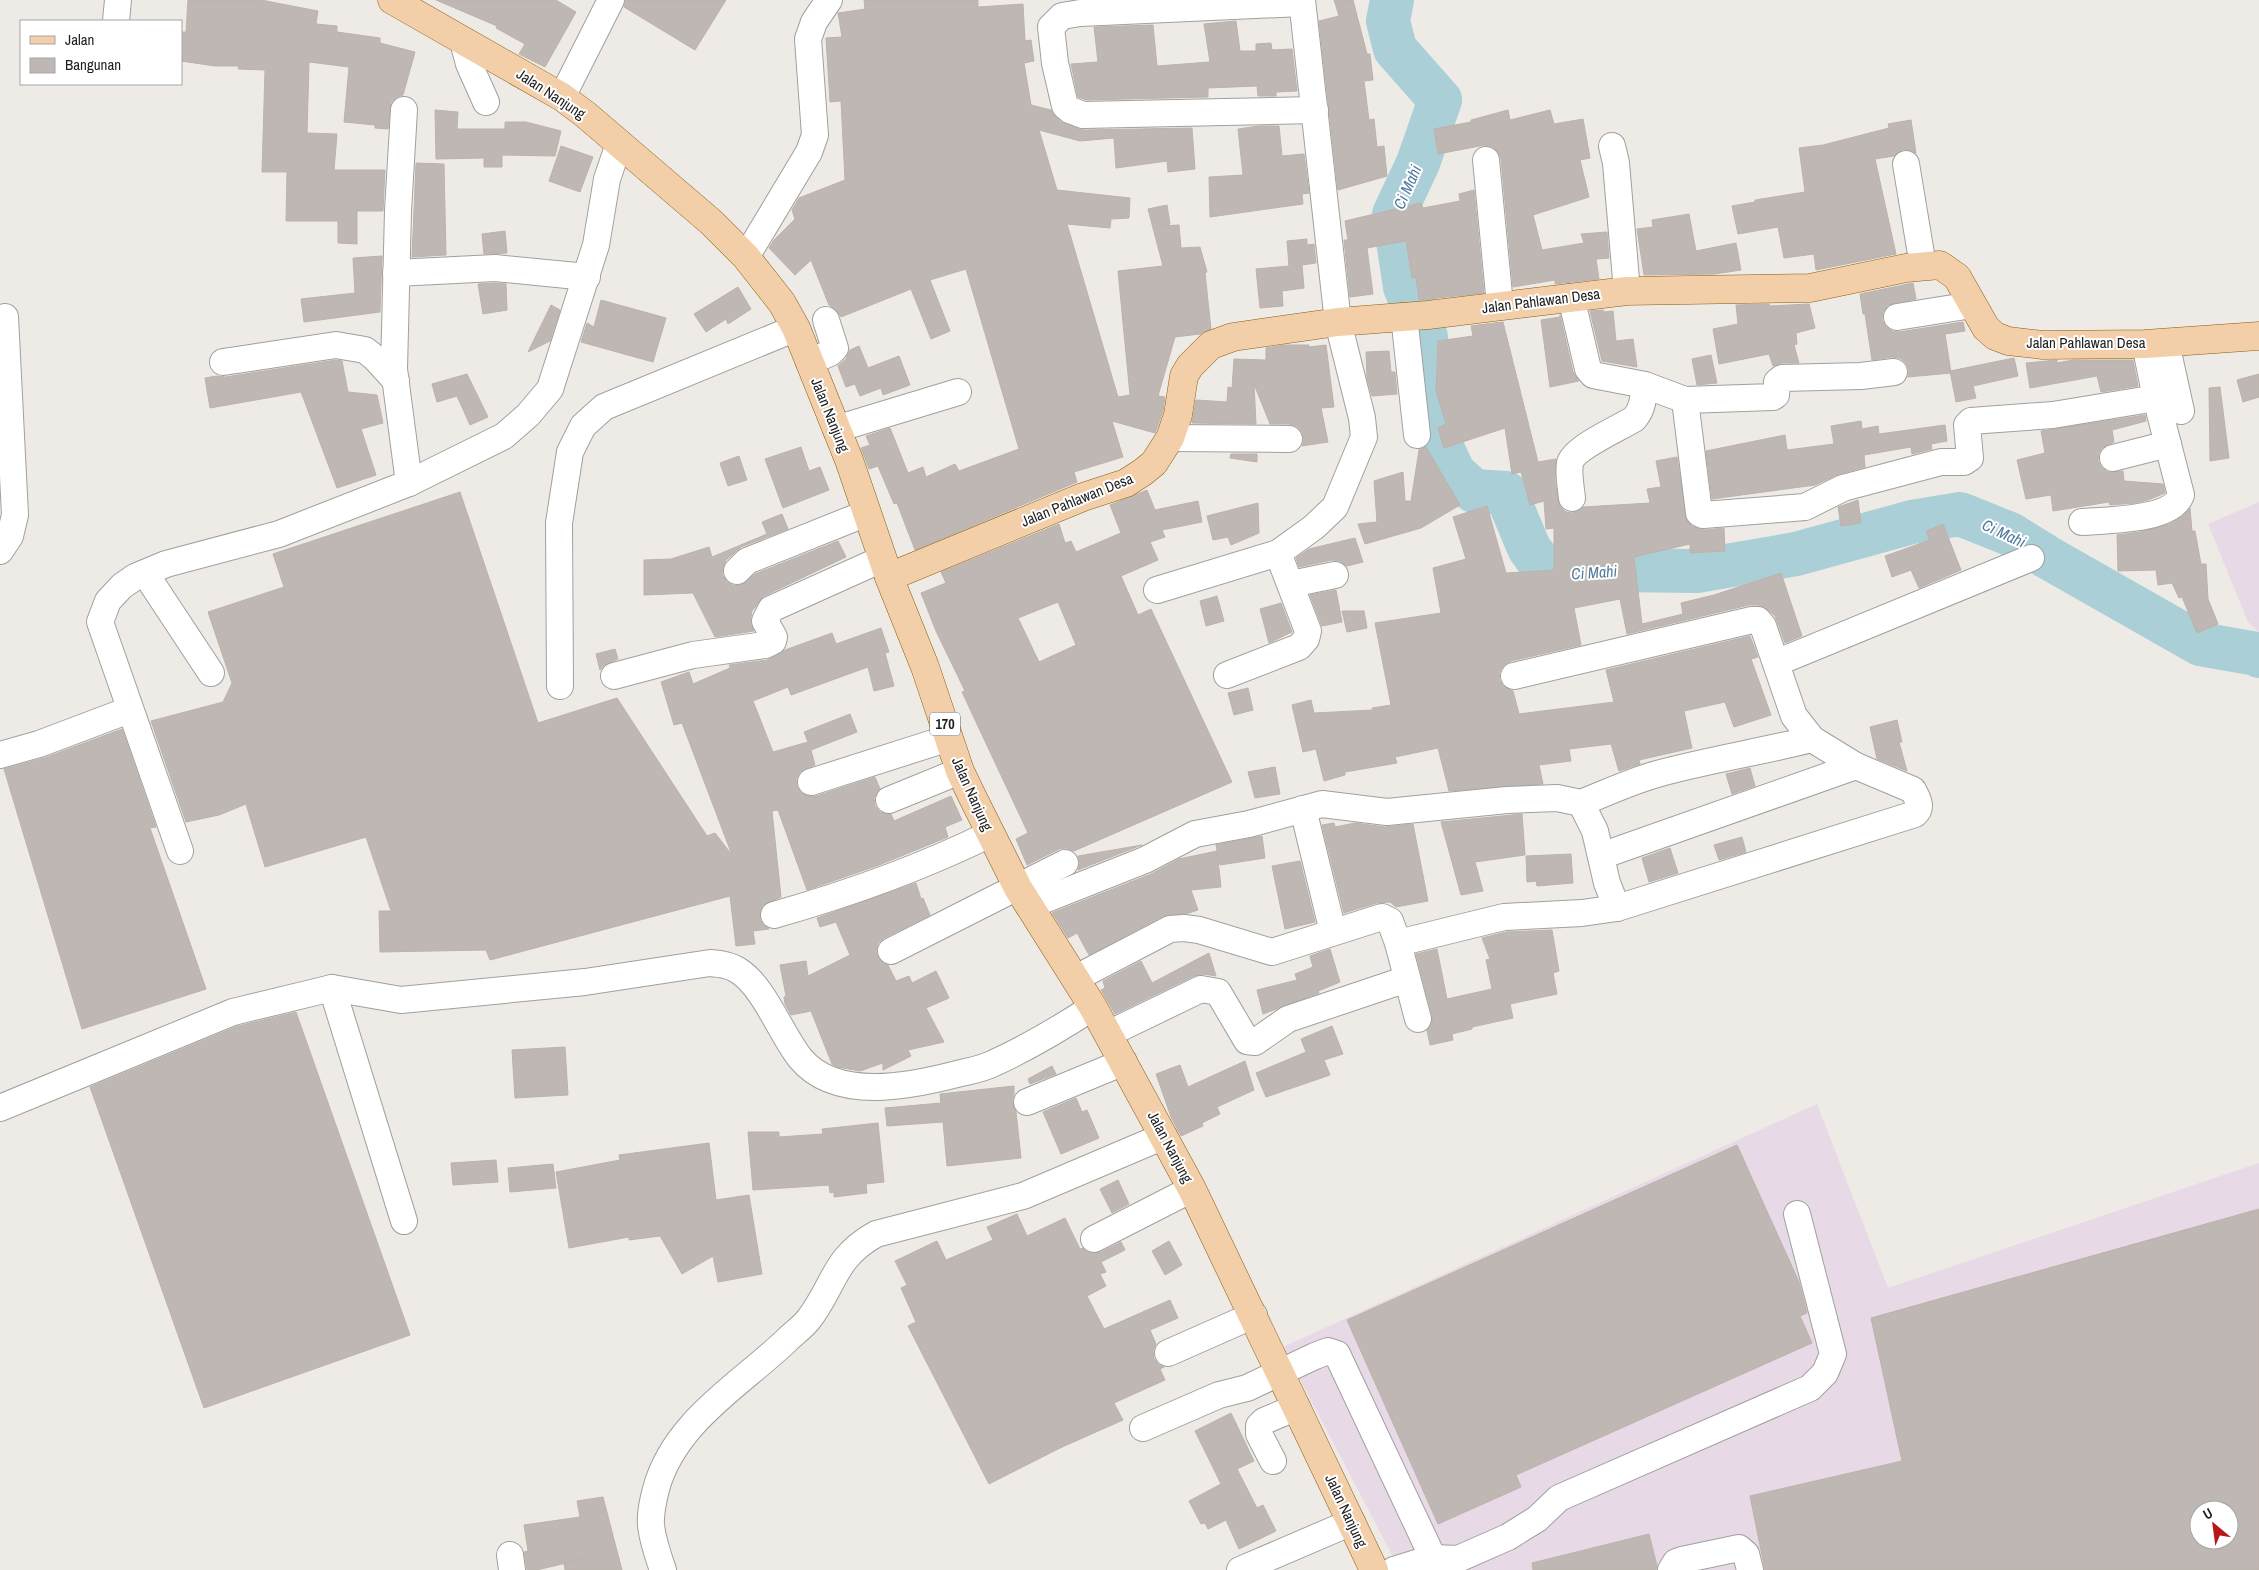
<svg xmlns="http://www.w3.org/2000/svg" width="2259" height="1570" font-family="'Archivo Narrow',sans-serif">
<rect width="100%" height="100%" fill="#eeebe6"/>
<!-- industrial -->
<g fill="#e7d9e5" fill-rule="evenodd">
<polygon points="2259,502 2259,632 2248,622 2208,524"/>
<path d="M1817,1104L1888,1288L2259,1163V1570H1400L1283,1347ZM2199,1510H2229V1540H2199Z"/>
</g>
<g fill="none" stroke-linecap="round" stroke-linejoin="round">
<!-- river -->
<polyline stroke="#abcfd7" stroke-width="44" points="1392,0 1388,21 1395,49 1440,100 1418,163 1394,214 1405,287 1426,337 1431,424 1454,473 1474,491 1506,493 1529,548 1544,569 1568,576 1608,570 1697,571 1796,554 1912,522 1960,514 2010,534 2047,557 2200,644 2257,654 2259,656"/>
</g>
<!-- building -->
<g fill="#beb7b3" stroke="#beb2aa" fill-rule="evenodd">
<polygon points="188,0 261,0 318,11 316,24 337,26 337,32 380,38 380,43 415,52 403,95 397,97 391,102 388,129 375,128 375,125 344,122 349,67 309,62 307,133 337,134 334,170 385,170 383,211 357,211 357,244 338,243 338,221 286,221 287,172 262,172 265,70 238,69 239,66 215,66 181,61 181,32 186,32"/>
<polygon points="436,0 556,0 576,12 545,67 519,54 525,44 496,28 497,26"/>
<polygon points="626,0 726,0 695,50 624,7"/>
<polygon points="864,0 978,0 978,7 1023,4 1025,41 1031,40 1034,61 1024,63 1031,105 1051,110 1061,122 1083,130 1192,128 1195,169 1168,172 1167,161 1116,168 1114,138 1080,141 1039,130 1057,190 1130,198 1129,218 1111,219 1110,228 1067,224 1118,397 1130,395 1118,271 1163,266 1148,209 1167,205 1170,224 1162,226 1179,225 1181,248 1200,247 1207,272 1205,273 1211,329 1200,334 1175,337 1158,396 1165,397 1163,411 1155,433 1112,421 1123,457 1074,472 1077,482 915,550 897,503 894,504 878,466 869,469 861,448 870,445 866,436 890,428 908,473 923,467 926,477 955,464 959,471 1019,449 966,269 930,280 950,331 931,339 911,289 841,317 836,309 829,305 811,260 795,275 769,248 774,240 795,219 792,210 799,198 845,180 841,101 830,102 826,38 842,37 838,13 865,9"/>
<polygon points="1334,0 1353,0 1367,54 1370,54 1373,80 1364,81 1369,120 1374,119 1377,147 1384,146 1387,176 1338,190 1319,21 1339,16"/>
<polygon points="1236,21 1240,51 1256,51 1256,44 1271,43 1272,50 1292,49 1297,91 1276,92 1276,96 1258,96 1257,86 1208,88 1208,97 1086,100 1078,97 1071,64 1098,62 1094,27 1153,25 1157,66 1210,62 1204,24"/>
<polygon points="435,110 458,112 457,129 505,129 505,122 526,122 561,131 555,156 502,155 502,167 484,167 484,158 436,159"/>
<polygon points="1508,110 1510,120 1550,110 1554,124 1583,119 1590,158 1580,160 1589,197 1533,215 1542,250 1584,243 1581,234 1607,232 1609,258 1596,259 1599,279 1555,284 1555,280 1513,287 1501,159 1498,152 1493,147 1485,145 1438,154 1434,129 1471,122 1471,120"/>
<polygon points="1911,120 1916,153 1904,149 1894,156 1875,159 1896,254 1816,270 1814,254 1784,258 1778,227 1738,234 1732,206 1755,202 1755,200 1805,192 1799,148 1823,145 1889,128 1888,124"/>
<polygon points="1259,126 1279,126 1282,156 1304,154 1309,193 1302,194 1303,204 1210,217 1209,177 1243,175 1238,129"/>
<polygon points="561,146 593,157 580,192 549,181"/>
<polygon points="416,163 444,164 446,255 412,257"/>
<polygon points="1474,190 1484,293 1419,300 1416,277 1412,278 1406,241 1367,248 1373,294 1350,297 1344,240 1348,240 1345,221 1421,203 1423,208 1460,201 1459,194"/>
<polygon points="1689,214 1696,251 1736,243 1741,270 1715,274 1644,275 1637,229 1653,227 1652,220"/>
<polygon points="505,231 507,253 484,254 482,234"/>
<polygon points="1307,239 1307,245 1314,244 1316,263 1302,265 1304,288 1282,291 1283,306 1260,308 1256,269 1289,266 1287,241"/>
<polygon points="382,256 380,312 304,322 301,299 355,293 353,258"/>
<polygon points="495,283 506,284 507,310 483,314 478,284"/>
<polygon points="1913,283 1916,299 1888,305 1883,312 1882,320 1886,327 1892,331 1899,332 1963,322 1965,331 1945,334 1951,373 1908,377 1909,370 1906,363 1900,358 1892,357 1872,360 1865,314 1863,314 1860,294"/>
<polygon points="738,287 751,309 728,324 726,319 706,332 694,314"/>
<polygon points="601,300 666,318 653,362 581,342 587,323 594,327"/>
<polygon points="1769,304 1770,306 1809,304 1815,328 1796,333 1797,344 1794,345 1799,363 1782,363 1773,366 1769,354 1719,364 1713,329 1738,324 1736,305"/>
<polygon points="551,305 560,310 550,341 528,352"/>
<polygon points="1603,310 1604,312 1613,311 1616,341 1633,339 1637,367 1602,361 1590,311"/>
<polygon points="1560,315 1573,372 1579,381 1550,387 1541,320 1560,317"/>
<polygon points="1503,322 1538,462 1556,459 1555,482 1560,507 1566,512 1573,513 1583,507 1650,503 1647,489 1661,487 1656,461 1677,457 1687,521 1692,526 1704,530 1724,528 1725,551 1690,553 1690,544 1634,557 1642,624 1683,614 1681,603 1714,595 1781,573 1802,636 1785,643 1775,616 1765,607 1758,605 1749,605 1627,634 1620,599 1574,608 1581,645 1511,661 1504,665 1500,671 1499,679 1503,686 1513,691 1519,714 1614,702 1606,670 1750,636 1758,657 1751,659 1771,715 1734,727 1725,702 1684,711 1692,748 1639,760 1640,764 1619,771 1611,744 1569,749 1571,761 1539,765 1543,784 1449,791 1438,748 1395,757 1397,763 1345,772 1345,775 1324,781 1316,749 1303,752 1292,705 1311,700 1314,713 1373,710 1372,708 1391,705 1375,623 1441,613 1433,568 1466,559 1453,517 1487,506 1506,573 1554,570 1554,528 1546,529 1544,501 1530,505 1521,472 1512,474 1505,428 1444,448 1438,428 1446,424 1436,391 1438,341 1473,336 1471,326"/>
<polygon points="1285,345 1309,345 1309,347 1326,345 1334,407 1321,408 1328,442 1302,446 1304,440 1302,432 1297,426 1289,424 1270,424 1254,384 1256,424 1192,423 1196,400 1227,402 1228,387 1232,388 1234,359 1266,360 1266,348"/>
<polygon points="859,346 868,368 899,356 910,385 883,395 881,388 860,396 855,384 846,387 838,366 846,359 850,350"/>
<polygon points="1389,351 1391,372 1395,372 1397,394 1372,396 1367,378 1366,352"/>
<polygon points="1711,355 1717,383 1697,385 1692,359"/>
<polygon points="2014,358 2018,376 1973,386 1976,398 1956,402 1950,371"/>
<polygon points="336,360 342,361 348,392 377,395 383,423 361,429 376,475 337,488 301,392 210,408 205,378 217,376 225,377"/>
<polygon points="2057,360 2057,363 2073,360 2133,360 2138,386 2101,392 2097,376 2030,388 2026,363"/>
<polygon points="467,374 488,417 470,425 457,396 437,402 432,384"/>
<polygon points="2259,374 2259,397 2243,402 2237,380"/>
<polygon points="2220,387 2229,458 2210,461 2209,388"/>
<polygon points="2145,415 2146,421 2112,430 2114,442 2102,448 2099,453 2098,461 2102,468 2108,472 2123,471 2124,481 2163,484 2165,493 2148,500 2135,503 2110,505 2109,502 2053,511 2051,495 2026,499 2017,460 2045,453 2041,431"/>
<polygon points="1861,421 1862,429 1878,426 1879,434 1945,425 1947,441 1931,444 1932,449 1912,454 1911,447 1864,455 1865,467 1839,474 1815,485 1712,499 1706,451 1785,435 1787,450 1834,444 1831,426"/>
<polygon points="801,447 809,471 820,467 829,490 783,508 765,459"/>
<polygon points="1426,447 1460,505 1421,528 1365,544 1358,524 1377,522 1374,481 1403,472 1405,501 1411,501 1419,450"/>
<polygon points="1231,454 1257,454 1257,462 1230,458"/>
<polygon points="739,456 747,480 728,486 720,463"/>
<path d="M1147,490L1155,510L1198,501L1202,522L1162,530L1165,537L1150,542L1158,560L1121,576L1138,615L1151,609L1232,782L1074,851L1066,848L1059,849L1027,865L1016,839L1028,833L962,692L965,691L936,631L921,593L946,583L941,572L1059,524L1065,543L1071,541L1076,552L1121,533L1110,505ZM1058,602L1076,645L1039,662L1018,618Z"/>
<polygon points="460,492 538,723 617,698 707,836 715,833 732,855 682,723 674,725 661,682 689,672 693,684 730,668 729,665 767,660 785,650 832,633 836,644 881,628 889,652 885,653 894,686 874,691 868,667 791,695 788,687 753,701 773,752 808,742 804,732 850,714 857,732 811,750 815,765 800,772 796,779 797,787 801,793 807,796 816,796 875,777 880,789 874,798 875,806 880,812 891,814 894,821 951,796 962,820 945,827 948,837 879,865 807,890 778,810 772,811 781,897 763,905 760,911 760,919 763,925 769,929 753,931 755,944 736,946 730,896 490,960 486,950 380,952 379,911 391,911 366,837 265,867 246,804 219,815 186,822 151,721 223,702 232,683 208,612 284,587 273,554"/>
<polygon points="1858,500 1861,523 1841,526 1838,507"/>
<polygon points="1258,503 1259,533 1231,545 1228,537 1213,540 1207,516"/>
<polygon points="2190,508 2192,531 2195,531 2201,564 2206,564 2208,599 2218,624 2197,633 2182,597 2179,598 2172,583 2158,585 2156,570 2118,571 2117,535 2140,532 2170,524 2183,516"/>
<polygon points="782,514 788,529 741,547 726,560 723,567 722,574 727,582 734,586 741,585 755,574 838,541 846,557 764,596 752,611 750,622 754,631 715,637 693,593 644,595 644,560 671,559 709,547 712,557 767,534 762,522"/>
<polygon points="1943,524 1961,570 1919,588 1911,570 1892,577 1885,556 1930,540 1926,531"/>
<polygon points="1355,538 1363,562 1347,566 1340,561 1332,560 1299,567 1296,558 1309,549"/>
<polygon points="1336,590 1342,622 1322,626 1310,595"/>
<polygon points="1217,596 1224,621 1206,626 1200,601"/>
<polygon points="1281,603 1292,632 1269,643 1260,609"/>
<polygon points="1342,611 1364,611 1367,628 1347,632"/>
<polygon points="615,649 618,659 604,665 600,670 596,654"/>
<polygon points="1248,688 1253,710 1234,715 1228,693"/>
<polygon points="1897,720 1902,742 1899,742 1907,771 1877,759 1870,727"/>
<polygon points="122,729 156,827 150,828 206,989 82,1029 4,769 44,758"/>
<polygon points="1275,767 1280,794 1255,798 1248,772"/>
<polygon points="1750,768 1755,786 1732,794 1726,774"/>
<polygon points="1522,814 1525,855 1475,862 1483,891 1461,895 1441,822"/>
<polygon points="1334,823 1335,827 1355,823 1385,827 1413,824 1428,901 1396,907 1390,902 1377,903 1344,913 1322,825"/>
<polygon points="1262,836 1265,858 1220,865 1216,845"/>
<polygon points="1742,837 1746,852 1719,860 1714,845"/>
<polygon points="1142,845 1139,846 1078,870 1080,863 1078,856"/>
<polygon points="1670,848 1678,873 1649,882 1642,858"/>
<polygon points="1217,851 1221,887 1191,890 1198,910 1189,913 1163,916 1089,955 1077,933 1068,938 1052,913 1151,874 1179,859"/>
<polygon points="1571,854 1573,883 1537,886 1536,881 1527,882 1526,856"/>
<polygon points="1300,861 1315,922 1285,929 1272,866"/>
<polygon points="916,883 921,899 923,898 930,915 884,938 878,943 876,951 878,958 888,965 896,981 909,976 912,983 936,971 949,998 926,1008 944,1042 908,1050 911,1056 883,1070 883,1063 860,1071 838,1067 832,1064 811,1011 791,1015 785,1004 784,997 786,996 780,965 806,961 808,976 850,955 836,922 820,927 817,918"/>
<polygon points="1552,930 1559,971 1553,973 1557,994 1510,1004 1513,1018 1472,1027 1472,1029 1452,1034 1453,1040 1430,1045 1427,1030 1432,1023 1432,1015 1416,954 1437,949 1447,999 1492,989 1486,960 1490,959 1482,938 1506,932"/>
<polygon points="1330,949 1340,982 1318,991 1319,993 1263,1014 1257,990 1297,980 1295,974 1313,967 1310,956"/>
<polygon points="1209,953 1216,976 1204,974 1194,976 1115,1014 1101,990 1105,988 1103,981 1141,961 1152,983"/>
<polygon points="296,1012 410,1335 204,1408 90,1087 238,1026"/>
<polygon points="1332,1026 1343,1054 1324,1060 1330,1075 1266,1097 1256,1073 1306,1052 1301,1039"/>
<polygon points="565,1047 568,1095 515,1098 512,1050"/>
<polygon points="1245,1061 1254,1090 1217,1107 1220,1114 1202,1123 1203,1126 1181,1136 1171,1117 1156,1074 1180,1065 1188,1087"/>
<polygon points="1052,1066 1056,1074 1030,1084 1028,1079"/>
<polygon points="1014,1086 1014,1094 1012,1101 1016,1112 1021,1158 947,1166 943,1122 887,1126 885,1108 941,1103 940,1094"/>
<polygon points="1076,1098 1082,1112 1087,1110 1099,1138 1061,1154 1043,1112"/>
<polygon points="878,1123 884,1182 866,1184 867,1193 834,1197 834,1192 830,1193 829,1185 753,1190 748,1132 779,1132 779,1137 823,1134 822,1129"/>
<polygon points="709,1143 716,1200 749,1195 762,1274 718,1282 713,1256 682,1274 660,1236 629,1240 629,1237 569,1248 556,1172 620,1160 619,1155"/>
<polygon points="1737,1145 1799,1282 1807,1313 1800,1316 1812,1343 1516,1475 1521,1487 1438,1524 1347,1320"/>
<polygon points="496,1160 498,1182 453,1185 451,1163"/>
<polygon points="553,1164 556,1188 510,1192 508,1168"/>
<polygon points="1118,1180 1129,1204 1112,1213 1100,1189"/>
<path d="M2259,1209V1570H1765L1750,1496L1902,1461L1871,1318ZM2199,1510H2229V1540H2199Z"/>
<polygon points="1017,1214 1027,1236 1065,1218 1080,1249 1083,1248 1093,1254 1101,1252 1121,1242 1125,1250 1101,1262 1106,1272 1100,1274 1106,1286 1087,1296 1104,1329 1170,1300 1178,1318 1150,1330 1156,1344 1153,1351 1154,1359 1159,1365 1164,1367 1160,1369 1165,1380 1114,1403 1123,1420 1060,1448 989,1484 908,1326 916,1322 901,1288 907,1285 895,1261 937,1241 946,1260 993,1240 987,1227"/>
<polygon points="1169,1241 1182,1265 1165,1275 1152,1251"/>
<polygon points="1231,1413 1254,1461 1237,1469 1257,1508 1263,1505 1276,1531 1239,1549 1226,1520 1208,1529 1205,1523 1201,1524 1189,1501 1221,1484 1195,1431"/>
<polygon points="603,1497 622,1570 565,1570 564,1564 583,1559 537,1570 527,1570 524,1552 528,1551 524,1525 580,1517 577,1501"/>
<polygon points="1649,1534 1657,1566 1656,1570 1533,1570 1532,1563"/>
</g>
<g fill="none" stroke-linecap="round" stroke-linejoin="round">
<!-- minor casing -->
<g stroke="#a0a0a0" stroke-width="28">
<g id="minor">
<polyline points="1302,3 1080,13 1062,16 1051,27 1055,63 1065,106 1070,110 1083,115 1315,110"/>
<polyline points="116,21 118,0"/>
<polyline points="463,41 469,64 486,102"/>
<polyline points="562,97 611,0"/>
<polyline points="404,110 398,211 394,369 409,483"/>
<polyline points="1612,146 1616,163 1627,291"/>
<polyline points="1486,160 1500,305"/>
<polyline points="1906,164 1923,266"/>
<polyline points="746,257 809,152 815,135 808,39 814,22 829,0"/>
<polyline points="396,273 495,268 587,277"/>
<polyline points="1571,297 1588,369 1593,375 1645,385 1685,400 1773,397 1776,395 1777,382 1782,378 1861,376 1894,372"/>
<polyline points="1404,316 1417,435"/>
<polyline points="1897,317 1972,305"/>
<polyline points="2166,343 2181,411"/>
<polyline points="223,362 336,345 365,350 375,358 396,381"/>
<polyline points="809,362 830,353 835,348 826,320"/>
<polyline points="1685,400 1699,513 1703,515 1805,507 1843,488 1941,462 1964,462 1970,458 1967,425 1971,421 2053,415 2156,398"/>
<polyline points="836,429 958,392"/>
<polyline points="1170,438 1289,439"/>
<polyline points="2113,458 2168,444"/>
<path d="M1572,498C1571,488 1568,473 1570,463C1574,448 1619,428 1634,419C1643,409 1643,398 1645,385"/>
<path d="M2082,522C2106,520 2172,521 2181,495L2156,398L2145,344"/>
<polyline points="0,551 10,536 15,515 5,317"/>
<polyline points="737,571 747,561 867,513"/>
<polyline points="145,573 211,673"/>
<polyline points="1291,584 1335,575"/>
<polyline points="1157,590 1278,553 1314,527 1335,507 1364,437 1362,418 1338,322 1302,0"/>
<polyline points="1776,663 2031,558"/>
<polyline points="1227,675 1299,647 1306,639 1308,631 1278,553"/>
<polyline points="614,676 693,655 765,645 773,641 774,637 765,621 771,609 882,559"/>
<polyline points="560,686 559,523 570,452 583,426 604,407 796,328"/>
<polyline points="0,755 39,744 129,710"/>
<polyline points="811,782 949,738"/>
<polyline points="889,800 960,771"/>
<path d="M1581,803C1606,793 1632,781 1657,774C1708,760 1760,752 1812,739"/>
<polyline points="1303,809 1333,932"/>
<polyline points="180,851 100,622 108,601 122,586 135,577 166,564 279,534 409,483 504,436 528,415 550,389 596,245 607,179 619,144"/>
<polyline points="1601,856 1856,766"/>
<polyline points="1029,906 1145,860 1195,834 1249,824 1322,804 1387,812 1507,800 1557,798 1581,803 1595,831 1607,883 1617,908"/>
<path d="M774,915C848,894 921,868 990,834"/>
<path d="M1398,943L1504,917L1582,913L1617,908L1915,814C1923,807 1917,798 1913,790L1856,766L1812,739L1794,716L1763,626L1758,620H1752L1514,676"/>
<polyline points="891,951 1065,863"/>
<polyline points="1076,978 1170,929 1184,928 1199,930 1272,952 1382,917 1390,921 1398,943 1418,1019"/>
<polyline points="332,988 404,1221"/>
<polyline points="1108,1034 1201,989 1218,992 1247,1041 1255,1042 1288,1019 1407,979"/>
<polyline points="1027,1102 1124,1062"/>
<path d="M0,1108L233,1012L332,988L401,1000L585,982L710,963C721,964 730,965 739,971C764,987 781,1034 800,1058C836,1102 911,1086 957,1074C969,1071 983,1069 994,1063C1029,1047 1061,1028 1093,1007"/>
<polyline points="1094,1239 1192,1189"/>
<polyline points="1168,1353 1254,1315"/>
<polyline points="1143,1428 1219,1395 1247,1388 1315,1356 1328,1351 1337,1354 1433,1558"/>
<polyline points="1273,1461 1259,1434 1259,1426 1264,1421 1297,1407"/>
<polyline points="510,1555 512,1570"/>
<path d="M663,1570C658,1556 653,1541 651,1526C650,1513 653,1501 656,1489C674,1422 740,1385 787,1340C794,1333 803,1327 809,1319C835,1285 833,1258 876,1234L1023,1196L1164,1136"/>
<polyline points="1240,1570 1352,1522"/>
<polyline points="1394,1570 1433,1558 1458,1559 1508,1537 1537,1519 1559,1498 1810,1388 1825,1373 1833,1354 1797,1214"/>
<polyline points="1671,1570 1676,1562 1682,1560 1739,1548 1746,1554 1750,1570"/>
</g>
</g>
<!-- major casing -->
<g stroke="#895d10" stroke-width="29">
<g id="major">
<polyline points="392,0 562,97 586,115 711,222 746,257 782,303 796,328 849,460 889,577 925,667 960,771 972,796 1018,888 1093,1007 1192,1189 1374,1570"/>
<polyline points="889,577 1083,497 1126,483 1143,472 1154,463 1170,438 1178,415 1184,376 1190,366 1211,345 1233,337 1338,322 1428,315 1627,291 1810,288 1906,268 1940,265 1957,277 1986,328 1995,336 2008,341 2043,345 2145,344 2259,336"/>
</g>
</g>
<!-- minor -->
<use href="#minor" stroke="#fff" stroke-width="26"/>
<!-- major -->
<use href="#major" stroke="#f2cfa8" stroke-width="28"/>
</g>
<g text-anchor="middle" stroke-width="4" stroke-linejoin="round" paint-order="stroke">
<!-- shield labels -->
<rect fill="#fff" stroke="#626262" stroke-width="1" x="930" y="712.5" width="30" height="23" rx="4"/>
<g font-size="14" font-weight="bold" fill="#1f1f1f">
<text x="945" y="729">170</text>
</g>
<!-- street labels -->
<g font-size="15" fill="#1f1f1f" stroke="#fff">
<text transform="translate(551 94) rotate(33)" y="5">Jalan Nanjung</text>
<text transform="translate(1541 301) rotate(-7)" y="5">Jalan Pahlawan Desa</text>
<text x="2086" y="348">Jalan Pahlawan Desa</text>
<text transform="translate(830 415) rotate(68)" y="5">Jalan Nanjung</text>
<text transform="translate(1077 500) rotate(-22)" y="5">Jalan Pahlawan Desa</text>
<text transform="translate(972 794) rotate(66)" y="5">Jalan Nanjung</text>
<text transform="translate(1170 1147) rotate(62)" y="5">Jalan Nanjung</text>
<text transform="translate(1346 1511) rotate(65)" y="5">Jalan Nanjung</text>
</g>
<!-- water labels -->
<g font-size="16" font-style="italic" fill="#527a9d" stroke="#fff">
<text transform="translate(1407 187) rotate(-66)" y="6">Ci Mahi</text>
<text transform="translate(2004 533) rotate(25)" y="6">Ci Mahi</text>
<text transform="translate(1594 572) rotate(-4)" y="6">Ci Mahi</text>
</g>
</g>
<!-- legend -->
<rect x="20" y="20" width="162" height="65" fill="#ffffff" stroke="#a5a5a5"/>
<rect x="30" y="36" width="25" height="8" fill="#f2cfa8" stroke="#a5a5a5"/>
<text x="65" y="45" font-size="15" fill="#1f1f1f">Jalan</text>
<rect x="30" y="58" width="25" height="15" fill="#beb7b3" stroke="#a5a5a5"/>
<text x="65" y="70" font-size="15" fill="#1f1f1f">Bangunan</text>
<!-- north arrow -->
<g transform="translate(2214 1525) rotate(331)"><circle r="24" fill="#ffffff" stroke="#a5a5a5"/>
<path d="M0-4L9 19L0 12L-9 19Z" fill="#b7161b"/>
<text y="-8" font-size="14" font-weight="bold" text-anchor="middle" fill="#1f1f1f">U</text>
</g>
</svg>
